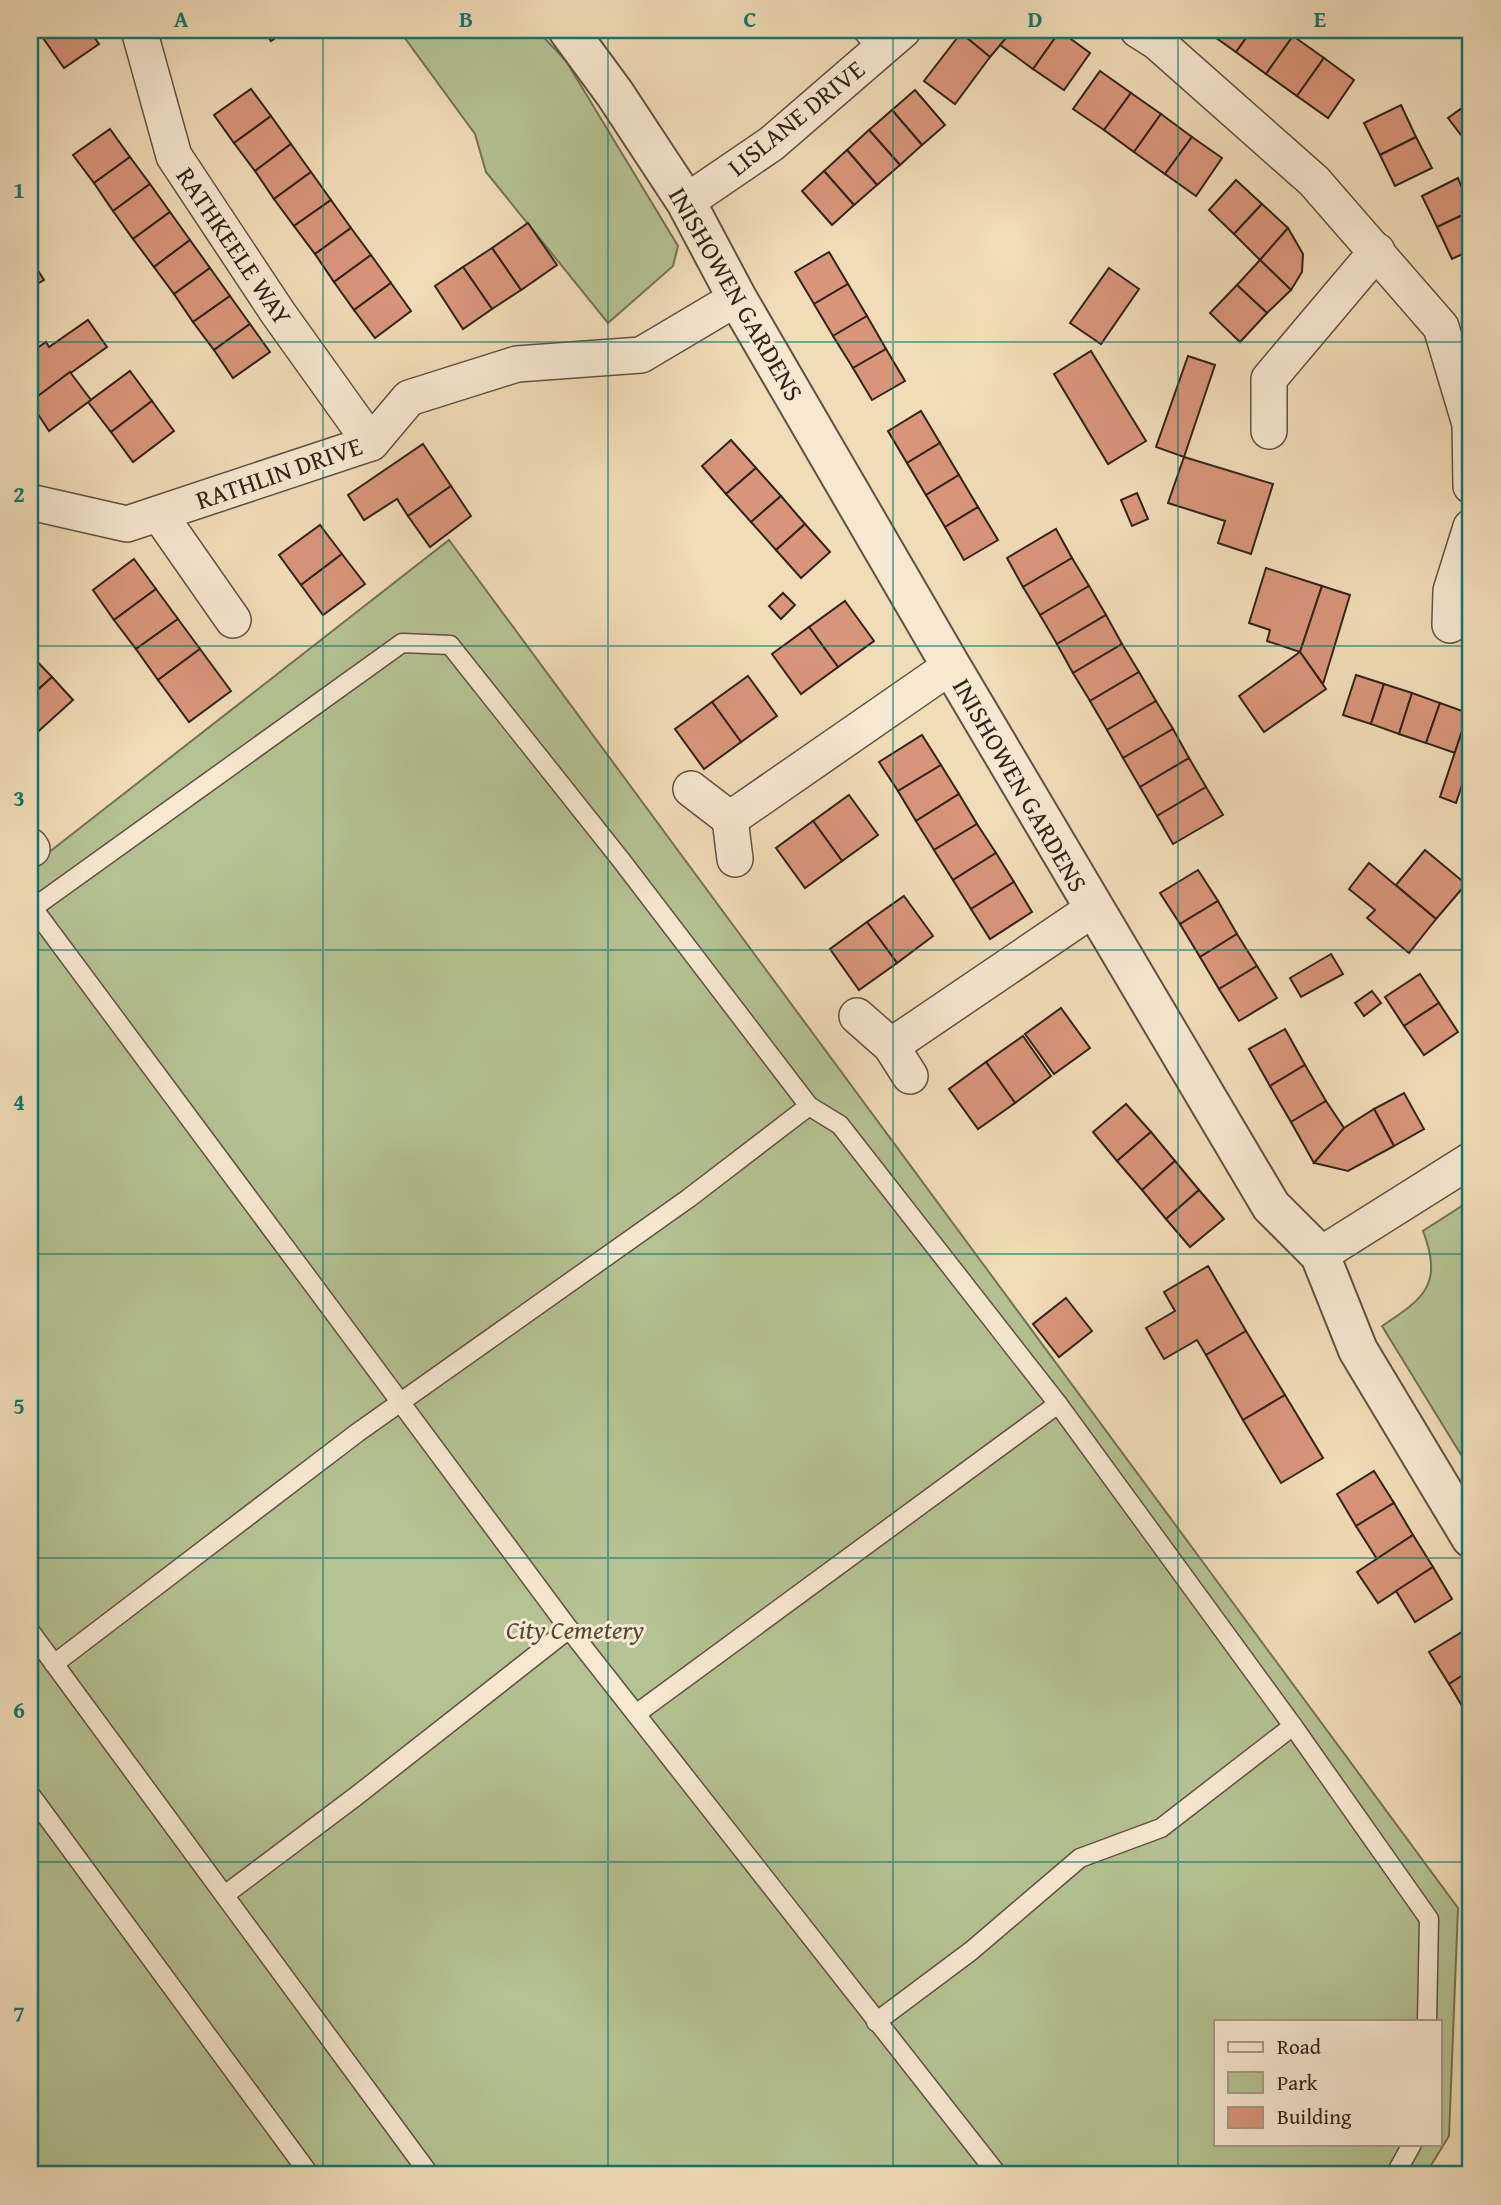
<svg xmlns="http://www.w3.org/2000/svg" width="1501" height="2205" font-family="'Gentium Book Plus',serif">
<rect width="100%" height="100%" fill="#f1dcb8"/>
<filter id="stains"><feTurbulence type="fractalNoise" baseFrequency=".00286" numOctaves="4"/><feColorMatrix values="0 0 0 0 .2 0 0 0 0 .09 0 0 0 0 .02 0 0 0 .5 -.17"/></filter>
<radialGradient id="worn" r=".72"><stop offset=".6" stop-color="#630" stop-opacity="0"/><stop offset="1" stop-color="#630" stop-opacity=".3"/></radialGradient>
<!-- green -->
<g fill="#b5c293" stroke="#747257" stroke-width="2" fill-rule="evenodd">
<polygon points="399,30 537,30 566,61 678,246 673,266 608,323 486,172 475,134"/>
<path d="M449,540L1458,1908L1449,2136L1425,2175H30V867ZM1216,2021H1440V2144H1216Z"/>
<path d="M1471,1200V1471L1382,1326C1425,1298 1443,1284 1423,1231Z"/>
</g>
<!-- building -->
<g fill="#d9957a" stroke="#32231b" stroke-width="2">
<polygon points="54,30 89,30 99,44 64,68 43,38"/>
<polygon points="263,30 287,30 271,41"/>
<polygon points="964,30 1013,30 990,57 961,33"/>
<polygon points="1013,30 1059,30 1060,31 1033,69 1000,45"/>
<polygon points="1205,30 1252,30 1236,52"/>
<polygon points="1252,30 1285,30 1293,36 1266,74 1236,52"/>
<polygon points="1060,31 1090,53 1064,90 1033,69"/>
<polygon points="961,33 990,57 955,104 924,81"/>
<polygon points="1293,36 1324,58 1297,96 1266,74"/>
<polygon points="1324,58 1354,80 1328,118 1297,96"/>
<polygon points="1100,71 1131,93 1104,130 1073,109"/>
<polygon points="251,89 271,116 234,143 214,115"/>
<polygon points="915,90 945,125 922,145 892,110"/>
<polygon points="1131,93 1161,114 1134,152 1104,130"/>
<polygon points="1401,105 1416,137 1380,155 1364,123"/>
<polygon points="1462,108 1471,121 1471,148 1448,118"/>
<polygon points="892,110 922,145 900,165 869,130"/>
<polygon points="1161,114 1192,137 1165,174 1134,152"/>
<polygon points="271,116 291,144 255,171 234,143"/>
<polygon points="110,129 130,157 94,183 73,155"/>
<polygon points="869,130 900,165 877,185 847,150"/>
<polygon points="1192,137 1222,158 1196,196 1165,174"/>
<polygon points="1416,137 1432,168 1395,186 1380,155"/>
<polygon points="291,144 311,172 274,199 255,171"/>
<polygon points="847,150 877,185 854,205 824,171"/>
<polygon points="130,157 150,184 113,211 94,183"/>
<polygon points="824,171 854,205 832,225 802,191"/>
<polygon points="311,172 331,200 294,226 274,199"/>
<polygon points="1458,178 1471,211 1437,227 1422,196"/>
<polygon points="1236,180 1262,204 1234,234 1209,210"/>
<polygon points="150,184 170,212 133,239 113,211"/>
<polygon points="331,200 351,228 315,254 294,226"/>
<polygon points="1262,204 1288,228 1260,260 1234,234"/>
<polygon points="1471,211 1471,250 1452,259 1437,227"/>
<polygon points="170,212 190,240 154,267 133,239"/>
<polygon points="528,223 557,265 521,290 492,248"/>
<polygon points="351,228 371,255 334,282 315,254"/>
<polygon points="1288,228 1303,254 1302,272 1291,290 1260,260"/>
<polygon points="190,240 210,268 174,294 154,267"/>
<polygon points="492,248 521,290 492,309 463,267"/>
<polygon points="829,252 848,284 814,304 795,272"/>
<polygon points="371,255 391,283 354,310 334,282"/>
<polygon points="1260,260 1291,290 1267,313 1237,285"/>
<polygon points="35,266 44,280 30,288 30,270"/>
<polygon points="463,267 492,309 463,329 435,286"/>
<polygon points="210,268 230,296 193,322 174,294"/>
<polygon points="1109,268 1139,289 1101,344 1070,323"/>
<polygon points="391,283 411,311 375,338 354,310"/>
<polygon points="848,284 867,316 833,336 814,304"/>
<polygon points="1237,285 1267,313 1240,342 1210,313"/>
<polygon points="230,296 250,324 214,350 193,322"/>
<polygon points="867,316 886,349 853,368 833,336"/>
<polygon points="88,320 107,347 30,402 30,353 46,342 49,347"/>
<polygon points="250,324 270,352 233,378 214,350"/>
<polygon points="886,349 905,381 872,400 853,368"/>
<polygon points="1091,351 1146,441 1108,464 1054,374"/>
<polygon points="1188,356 1215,365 1184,457 1156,447"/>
<polygon points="130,371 152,401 111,432 88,402"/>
<polygon points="70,372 91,400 49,431 30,402"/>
<polygon points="152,401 174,431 133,462 111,432"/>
<polygon points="921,411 940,443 907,463 888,431"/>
<polygon points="731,440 756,468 726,494 702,466"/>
<polygon points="940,443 959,475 926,495 907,463"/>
<polygon points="423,444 451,486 408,516 397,499 364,520 348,495"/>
<polygon points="1184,457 1273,484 1251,554 1218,543 1225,521 1168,503"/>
<polygon points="756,468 781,496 751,522 726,494"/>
<polygon points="959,475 978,507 945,527 926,495"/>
<polygon points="451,486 471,516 430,547 408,516"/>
<polygon points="1137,493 1148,519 1132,526 1121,500"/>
<polygon points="781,496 805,524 776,550 751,522"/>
<polygon points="978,507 998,540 964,560 945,527"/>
<polygon points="805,524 830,552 801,578 776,550"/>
<polygon points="320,525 342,554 301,585 279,555"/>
<polygon points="1056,529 1072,558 1023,587 1007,558"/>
<polygon points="342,554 365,584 323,615 301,585"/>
<polygon points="1072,558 1089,586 1040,615 1023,587"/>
<polygon points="134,559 156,589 114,620 93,590"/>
<polygon points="1266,568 1322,586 1300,652 1267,641 1270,630 1249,623"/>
<polygon points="1089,586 1106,615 1057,644 1040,615"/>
<polygon points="1322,586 1350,595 1323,684 1300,652"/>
<polygon points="156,589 178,619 136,649 114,620"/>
<polygon points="783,593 795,605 781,619 769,606"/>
<polygon points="845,601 874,641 838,667 809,627"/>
<polygon points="1106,615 1122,644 1073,673 1057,644"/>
<polygon points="178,619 200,649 158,680 136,649"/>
<polygon points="809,627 838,667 801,694 772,654"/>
<polygon points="1122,644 1139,672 1090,701 1073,673"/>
<polygon points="200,649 231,691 189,722 158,680"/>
<polygon points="1300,652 1326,689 1264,732 1239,696"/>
<polygon points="30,654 52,677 30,697"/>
<polygon points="1139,672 1156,701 1107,730 1090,701"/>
<polygon points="1356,675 1384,684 1371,724 1343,715"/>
<polygon points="748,676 777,716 741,742 712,702"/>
<polygon points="52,677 73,700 32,737 30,697"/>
<polygon points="1384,684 1412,693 1399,734 1371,724"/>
<polygon points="1412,693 1440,703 1426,743 1399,734"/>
<polygon points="1156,701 1173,729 1123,758 1107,730"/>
<polygon points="712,702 741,742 704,769 675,729"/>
<polygon points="1440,703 1468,713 1455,753 1426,743"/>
<polygon points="1468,713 1471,714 1471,758 1456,803 1440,797"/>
<polygon points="1173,729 1189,758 1140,787 1123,758"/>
<polygon points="922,735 941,765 898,791 879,762"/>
<polygon points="1189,758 1206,787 1157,816 1140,787"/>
<polygon points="941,765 959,794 916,821 898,791"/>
<polygon points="1206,787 1223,815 1173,844 1157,816"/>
<polygon points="959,794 977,824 934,850 916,821"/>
<polygon points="849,795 878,835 842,861 813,821"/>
<polygon points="813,821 842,861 805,888 776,848"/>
<polygon points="977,824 996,853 953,880 934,850"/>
<polygon points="1425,850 1466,884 1436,919 1396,885"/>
<polygon points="996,853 1014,882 971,909 953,880"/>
<polygon points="1369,863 1436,919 1409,953 1367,918 1375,910 1349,889"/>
<polygon points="1198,870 1218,901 1180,924 1160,893"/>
<polygon points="1014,882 1032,912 990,939 971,909"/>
<polygon points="904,896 933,936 897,963 867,922"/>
<polygon points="1218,901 1237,934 1200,957 1180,924"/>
<polygon points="867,922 897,963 859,990 830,949"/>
<polygon points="1237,934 1257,966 1219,989 1200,957"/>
<polygon points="1331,954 1343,974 1301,997 1290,978"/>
<polygon points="1257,966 1277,998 1239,1021 1219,989"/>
<polygon points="1420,974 1439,1003 1404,1026 1385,997"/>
<polygon points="1372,991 1381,1003 1364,1016 1355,1003"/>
<polygon points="1439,1003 1458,1032 1424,1055 1404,1026"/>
<polygon points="1061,1008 1090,1048 1054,1074 1025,1034"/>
<polygon points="1285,1029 1305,1065 1270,1086 1249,1049"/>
<polygon points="1023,1036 1051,1076 1015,1103 986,1062"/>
<polygon points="986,1062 1015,1103 978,1129 949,1089"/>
<polygon points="1305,1065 1326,1101 1291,1122 1270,1086"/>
<polygon points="1404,1093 1424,1129 1394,1146 1374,1109"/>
<polygon points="1326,1101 1344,1128 1314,1163 1291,1122"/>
<polygon points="1126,1104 1151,1132 1117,1161 1093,1132"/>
<polygon points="1374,1109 1394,1146 1348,1171 1314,1163 1344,1128"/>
<polygon points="1151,1132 1175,1161 1142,1190 1117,1161"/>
<polygon points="1175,1161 1199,1190 1166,1219 1142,1190"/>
<polygon points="1199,1190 1224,1219 1190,1247 1166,1219"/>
<polygon points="1208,1266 1246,1331 1206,1355 1197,1340 1164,1359 1146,1328 1175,1311 1164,1292"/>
<polygon points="1066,1298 1092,1331 1059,1357 1033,1324"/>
<polygon points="1246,1331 1285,1395 1243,1420 1206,1355"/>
<polygon points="1285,1395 1323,1458 1281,1483 1243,1420"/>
<polygon points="1374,1471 1394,1503 1356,1526 1337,1494"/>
<polygon points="1394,1503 1413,1535 1377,1559 1356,1526"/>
<polygon points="1413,1535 1433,1567 1378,1603 1357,1572"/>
<polygon points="1433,1567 1452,1599 1415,1622 1396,1591"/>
<polygon points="1467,1629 1471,1636 1471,1670 1449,1684 1429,1652"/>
<polygon points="1471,1670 1471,1714 1468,1716 1449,1684"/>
</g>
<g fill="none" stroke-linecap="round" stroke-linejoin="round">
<!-- service casing -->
<g stroke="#625142" stroke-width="21">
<g id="service">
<polyline points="861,30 879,50"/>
<polyline points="33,908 402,643 450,645 621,860 809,1106 840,1125 1058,1404 1293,1726 1429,1919 1427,2021"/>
<polyline points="30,910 33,908 569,1629 998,2175"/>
<polyline points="30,1631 430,2175"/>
<polyline points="54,1664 357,1433 689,1198 809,1106"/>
<polyline points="636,1714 1058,1404"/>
<polyline points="30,1794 310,2175"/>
<polyline points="226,1894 355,1797 569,1629"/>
<polyline points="876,2022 971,1951 1080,1858 1161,1828 1293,1726"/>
<polyline points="1395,2175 1412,2144"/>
</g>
</g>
<!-- minor casing -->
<g stroke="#625142" stroke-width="38">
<g id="minor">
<polyline points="139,30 174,156 278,313 371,443"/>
<polyline points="1138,30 1157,42 1314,181 1441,327 1470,424 1471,486"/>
<polyline points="686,202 771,144 903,30"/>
<polyline points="1269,431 1269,379 1377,251"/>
<polyline points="30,502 127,524 371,443 409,398 517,364 641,355 737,298"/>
<polyline points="159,514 233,620"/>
<polyline points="1450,625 1451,591 1471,527"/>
<polyline points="691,789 730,819 951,666"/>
<polyline points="730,819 735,859"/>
<polyline points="30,846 32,849"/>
<polyline points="857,1016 891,1046 1093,909"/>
<polyline points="891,1046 910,1076"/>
<polyline points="1320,1255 1471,1160"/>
</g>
</g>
<!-- tertiary casing -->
<g stroke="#625142" stroke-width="42">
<polyline id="tertiary" points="568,30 615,94 686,202 737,298 951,666 1271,1206 1320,1255 1358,1350 1471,1538"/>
</g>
<!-- service -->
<use href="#service" stroke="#f6e8d1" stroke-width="18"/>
<!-- minor -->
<use href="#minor" stroke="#f6e8d1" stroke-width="35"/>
<!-- tertiary -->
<use href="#tertiary" stroke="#f6e8d1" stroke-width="38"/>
</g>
<!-- grid -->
<path fill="none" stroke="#0f766e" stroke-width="2" stroke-opacity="0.55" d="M323,30V2175M608,30V2175M893,30V2175M1178,30V2175M30,342H1471M30,646H1471M30,950H1471M30,1254H1471M30,1558H1471M30,1862H1471"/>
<g text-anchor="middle" stroke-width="6" stroke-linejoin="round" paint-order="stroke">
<!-- street labels -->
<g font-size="26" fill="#32231b" stroke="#f6e8d1">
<text transform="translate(796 118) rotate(-39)" y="9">LISLANE DRIVE</text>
<text transform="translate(234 246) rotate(56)" y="9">RATHKEELE WAY</text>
<text transform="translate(736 294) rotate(60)" y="9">INISHOWEN GARDENS</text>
<text transform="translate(279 473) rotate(-19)" y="9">RATHLIN DRIVE</text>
<text transform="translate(1020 785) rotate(60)" y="9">INISHOWEN GARDENS</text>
</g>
<!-- park labels -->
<g font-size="26" font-style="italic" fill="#534b39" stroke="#f6e8d1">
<text x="575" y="1639">City Cemetery</text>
</g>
</g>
<!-- margin -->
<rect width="1501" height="2205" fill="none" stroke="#f1dcb8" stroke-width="77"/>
<!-- legend -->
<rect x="1214" y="2020" width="228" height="126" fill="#f6e8d1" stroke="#a89988" stroke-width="2"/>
<rect x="1228" y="2042" width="35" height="10" fill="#f6e8d1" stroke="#a89988" stroke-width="2"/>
<text x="1277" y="2054" font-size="21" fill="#32231b">Road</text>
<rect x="1228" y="2072" width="35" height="21" fill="#b5c293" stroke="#a89988" stroke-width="2"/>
<text x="1277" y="2090" font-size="21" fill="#32231b">Park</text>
<rect x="1228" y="2107" width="35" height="21" fill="#d9957a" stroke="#a89988" stroke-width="2"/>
<text x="1277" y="2124" font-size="21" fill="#32231b">Building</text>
<rect x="38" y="38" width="1424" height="2128" fill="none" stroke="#0f766e" stroke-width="2.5"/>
<g font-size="23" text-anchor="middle" font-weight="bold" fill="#0f766e">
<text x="181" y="27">A</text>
<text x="466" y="27">B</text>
<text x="750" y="27">C</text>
<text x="1035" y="27">D</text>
<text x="1320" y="27">E</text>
<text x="19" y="198">1</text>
<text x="19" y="502">2</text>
<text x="19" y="806">3</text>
<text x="19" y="1110">4</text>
<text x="19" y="1414">5</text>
<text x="19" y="1718">6</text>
<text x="19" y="2022">7</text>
</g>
<rect width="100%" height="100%" filter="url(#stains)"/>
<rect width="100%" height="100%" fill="url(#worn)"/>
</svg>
